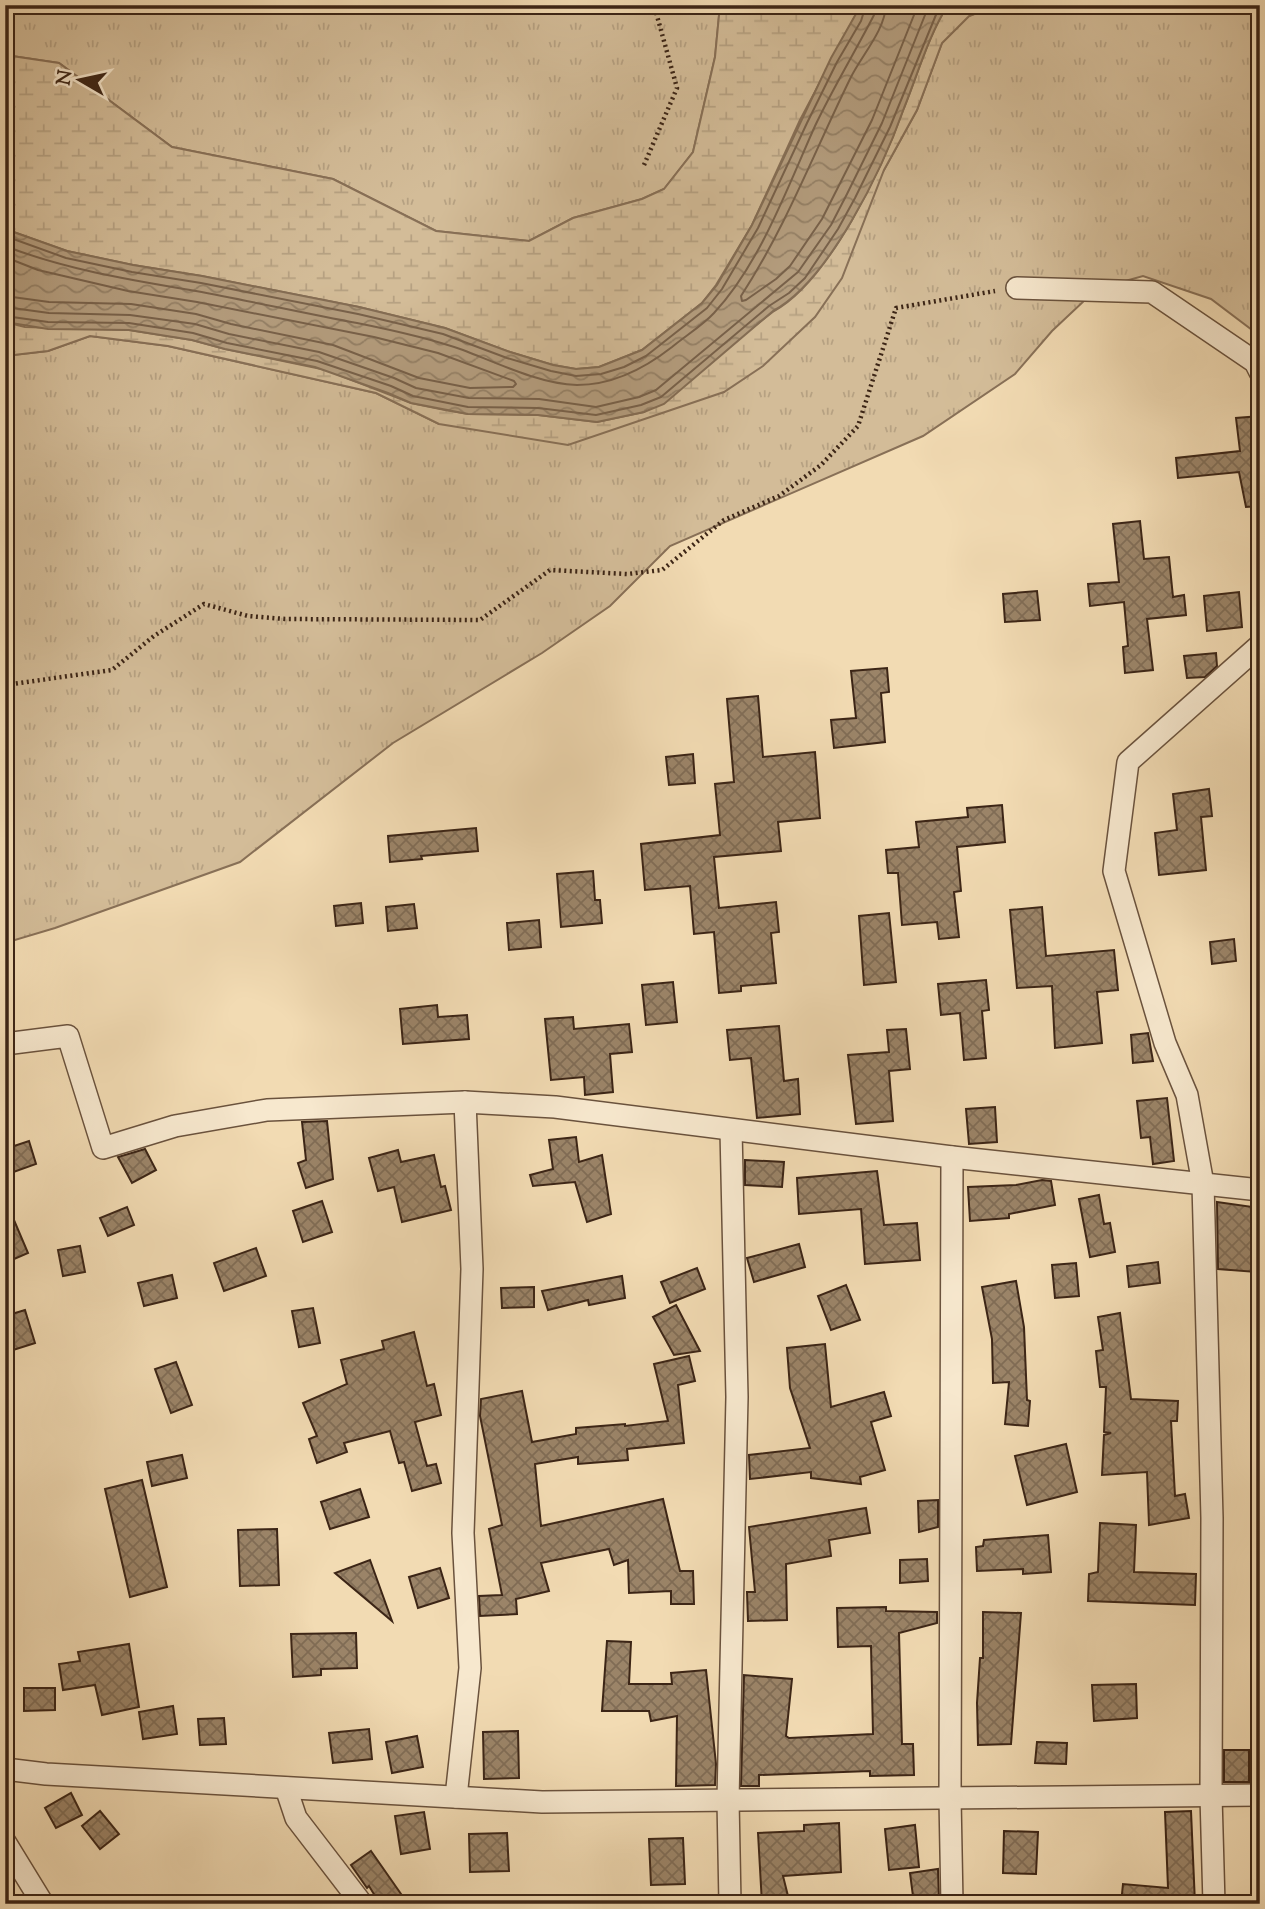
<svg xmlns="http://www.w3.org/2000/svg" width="1265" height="1909" font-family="'Sorts Mill Goudy',serif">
<defs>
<pattern id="grass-tufts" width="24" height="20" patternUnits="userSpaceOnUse" patternTransform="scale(1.75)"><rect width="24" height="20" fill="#d3bc98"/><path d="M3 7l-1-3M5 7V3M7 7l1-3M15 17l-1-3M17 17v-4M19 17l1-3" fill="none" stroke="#b6a182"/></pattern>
<pattern id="wetland-marsh" width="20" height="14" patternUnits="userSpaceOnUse" patternTransform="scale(1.75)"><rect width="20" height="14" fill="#d3bc98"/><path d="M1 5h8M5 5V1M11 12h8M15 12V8" fill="none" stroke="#b6a182"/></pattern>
<pattern id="water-waves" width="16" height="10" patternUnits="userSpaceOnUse" patternTransform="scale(1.75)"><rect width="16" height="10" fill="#b49d7e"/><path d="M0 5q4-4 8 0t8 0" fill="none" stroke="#948066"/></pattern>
<pattern id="building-cross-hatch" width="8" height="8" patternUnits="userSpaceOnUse" patternTransform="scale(1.75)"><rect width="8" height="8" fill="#9b8468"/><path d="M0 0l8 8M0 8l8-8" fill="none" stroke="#806c55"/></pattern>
</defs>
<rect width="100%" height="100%" fill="#f2dbb3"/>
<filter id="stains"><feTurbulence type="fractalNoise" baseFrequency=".00286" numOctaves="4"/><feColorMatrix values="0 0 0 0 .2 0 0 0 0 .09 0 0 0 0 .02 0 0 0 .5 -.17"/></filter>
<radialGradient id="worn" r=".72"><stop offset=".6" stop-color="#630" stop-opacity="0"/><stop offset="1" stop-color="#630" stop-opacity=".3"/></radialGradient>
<!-- grass -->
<g fill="url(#grass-tufts)" stroke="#887057" stroke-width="2">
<polygon points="5,5 720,5 715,57 693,152 664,189 642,199 573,218 529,241 436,231 333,179 172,147 59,63 5,55"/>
<polygon points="998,5 1260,5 1260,336 1211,299 1143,276 1111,285 1086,299 1052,331 1015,374 923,436 670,546 610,606 542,653 393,743 240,862 55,928 5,943 5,356 48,351 90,336 168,346 376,393 439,424 724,392 884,170 917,110 942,43 969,16"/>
</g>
<!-- wetland -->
<g fill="url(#wetland-marsh)" stroke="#887057" stroke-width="2">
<polygon points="720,5 861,5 800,120 752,225 716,285 702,303 642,350 599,367 576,369 553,365 510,352 445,328 359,307 202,276 133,265 67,251 5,229 5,55 59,63 172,147 333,179 436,231 529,241 573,218 642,199 664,189 693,152 715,57"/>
<path d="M948,5H998L969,16L942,43L917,110L884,170L842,278L815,317L763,366L724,392L568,445L439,424L376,393L168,346L90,336L48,351L5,356V322L25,327L129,330L192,340L225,349L326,370L411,403L445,410L468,414L538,415L597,422L644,412L774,311C829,281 883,167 904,108C917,76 929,34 948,5Z"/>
</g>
<!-- water -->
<path fill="url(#water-waves)" stroke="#846d54" stroke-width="2" d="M861,5H948C929,34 917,76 904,108C883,168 829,281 773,311L664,404L644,412L597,422L538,415L468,414L411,403L388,393L315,367L225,349L192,340L129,330L48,329L5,322V229L67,251L133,265L202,276L359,307L445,328L510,352L553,365L576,369L599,367L642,350L702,303L717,285L752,225L831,58Z"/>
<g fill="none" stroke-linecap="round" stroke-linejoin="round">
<!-- shore -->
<g stroke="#78614a" stroke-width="2">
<path d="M886,5C885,30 862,55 851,77C815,150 786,227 741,296L742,301L746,300L776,279L790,266L822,219L872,120L918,5"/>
<polyline points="5,236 66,258 132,272 201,283 358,314 443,334 507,358 551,371 576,376 601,374 624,367 646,356 707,308 722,289 758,228 807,123 837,62 861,21 866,5"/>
<path d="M5,246C67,270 131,280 196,291C250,301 303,313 357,323C392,330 429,338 463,350C497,363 540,384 577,385C613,385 644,369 672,347C685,336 702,326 714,313C760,264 788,186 815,126C833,88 855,52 874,15L875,5"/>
<polyline points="5,257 38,270 128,291 197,302 374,337 438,353 514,381 516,384 513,387 470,388 419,378 333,345 231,324 196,314 131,304 49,302 5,296"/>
<polyline points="5,307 49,313 130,315 195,324 229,334 319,352 394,378 416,388 469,398 539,399 596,407 639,397 656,390 798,272 831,225 847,194 882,123 929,5"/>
<polyline points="5,316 48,322 129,323 193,333 227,343 317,361 391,386 413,396 468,407 538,408 596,415 641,405 661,397 769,306 789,293 805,278 838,229 855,198 890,127 940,5"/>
</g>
</g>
<!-- building -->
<g fill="url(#building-cross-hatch)" stroke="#3c2516" stroke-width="2">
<polygon points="1260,416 1260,506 1246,507 1239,472 1178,478 1176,458 1240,451 1236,418"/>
<polygon points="1140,521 1144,559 1169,557 1173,597 1184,595 1186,615 1147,619 1153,670 1125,673 1123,647 1128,646 1124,602 1090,606 1088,584 1119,582 1113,524"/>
<polygon points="1037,591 1040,620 1005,622 1003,594"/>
<polygon points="1239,592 1242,627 1207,631 1204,596"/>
<polygon points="1216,653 1217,666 1205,677 1187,678 1184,656"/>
<polygon points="887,668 889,692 881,693 885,742 834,748 831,720 856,718 851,671"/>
<polygon points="758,696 763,757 815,752 820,818 778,822 781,851 714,857 719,908 776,902 779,932 771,933 776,983 741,986 741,991 719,993 714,932 694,934 690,886 645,890 641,844 720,835 715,784 734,782 727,699"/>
<polygon points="693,754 695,783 669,785 666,757"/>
<polygon points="1209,789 1212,816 1201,817 1206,870 1159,875 1155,833 1177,830 1173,794"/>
<polygon points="1002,805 1005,842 957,847 961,891 954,892 959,937 939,939 937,922 902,925 898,873 888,873 886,850 919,847 916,822 968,817 967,808"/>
<polygon points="476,828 478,851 421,856 422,859 390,862 388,836"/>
<polygon points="593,871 595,900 600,900 602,923 561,927 557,874"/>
<polygon points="361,903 363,923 336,926 334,906"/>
<polygon points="414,904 417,928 388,931 386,907"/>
<polygon points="1042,907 1046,956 1114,950 1118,990 1097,992 1102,1043 1055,1048 1052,986 1017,988 1010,910"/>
<polygon points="889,913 896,982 864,985 859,916"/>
<polygon points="539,920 541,947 509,950 507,923"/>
<polygon points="1234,939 1236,961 1212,964 1210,942"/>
<polygon points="986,980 989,1010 982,1011 986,1058 964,1060 960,1013 941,1015 938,984"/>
<polygon points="673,982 677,1022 646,1025 642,985"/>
<polygon points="437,1005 438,1017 467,1015 469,1039 403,1044 400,1009"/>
<polygon points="573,1017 574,1029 629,1024 632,1052 610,1054 613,1092 585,1095 584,1077 551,1080 545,1019"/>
<polygon points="779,1026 784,1081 798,1079 800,1114 757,1118 751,1058 730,1060 727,1030"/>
<polygon points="906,1029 910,1069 889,1071 893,1121 856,1124 848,1055 889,1052 887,1030"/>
<polygon points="1148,1033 1153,1061 1133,1063 1131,1035"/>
<polygon points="1167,1098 1174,1161 1153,1164 1150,1137 1141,1138 1137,1101"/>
<polygon points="995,1107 997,1142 969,1144 966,1109"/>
<polygon points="327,1121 333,1179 306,1188 298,1163 306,1160 302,1122"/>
<polygon points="576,1137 579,1162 602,1155 611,1214 587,1222 575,1182 533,1186 530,1175 553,1169 549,1140"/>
<polygon points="29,1141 36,1164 5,1175 5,1149"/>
<polygon points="145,1149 156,1170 132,1183 118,1157"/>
<polygon points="398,1150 401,1162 434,1155 441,1187 445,1186 451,1210 402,1222 394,1187 378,1191 369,1158"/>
<polygon points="745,1160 784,1162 782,1187 745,1185"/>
<polygon points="877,1171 884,1225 917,1223 920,1260 865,1264 861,1209 799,1214 797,1178"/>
<polygon points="1042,1180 1051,1181 1055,1205 1009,1214 1009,1218 970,1221 968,1187 1016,1185"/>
<polygon points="1099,1195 1104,1224 1110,1223 1115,1252 1090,1257 1079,1199"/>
<polygon points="5,1199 28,1253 5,1263"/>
<polygon points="322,1201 332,1232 303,1242 293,1211"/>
<polygon points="1217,1202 1260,1208 1256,1272 1218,1269"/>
<polygon points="127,1207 134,1225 108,1236 100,1218"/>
<polygon points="799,1244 805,1267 754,1282 747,1258"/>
<polygon points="80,1246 85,1272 63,1276 58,1250"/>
<polygon points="256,1248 266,1276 224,1291 214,1263"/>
<polygon points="1158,1262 1160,1283 1129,1287 1127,1266"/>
<polygon points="1076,1263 1079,1296 1055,1298 1052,1265"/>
<polygon points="697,1268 705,1289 670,1303 661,1282"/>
<polygon points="172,1275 177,1298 144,1306 138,1283"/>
<polygon points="622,1276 625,1298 589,1305 588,1300 548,1310 542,1291"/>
<polygon points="1016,1281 1024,1327 1027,1400 1030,1401 1028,1426 1005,1424 1009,1382 993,1383 992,1339 982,1287"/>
<polygon points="846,1285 860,1320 831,1330 818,1296"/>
<polygon points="534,1287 534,1307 502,1308 501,1288"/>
<polygon points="676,1305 700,1351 674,1355 653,1317"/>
<polygon points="313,1308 320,1343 299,1347 292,1311"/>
<polygon points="25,1310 35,1343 10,1351 5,1334 5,1316"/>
<polygon points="1120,1313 1131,1399 1178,1401 1177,1421 1171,1421 1175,1496 1185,1494 1189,1518 1149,1525 1147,1472 1102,1475 1104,1435 1111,1433 1104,1432 1106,1387 1100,1387 1096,1351 1103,1350 1098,1317"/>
<polygon points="414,1332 427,1386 434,1384 441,1415 415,1422 427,1466 436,1464 441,1483 412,1491 404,1462 399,1463 390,1431 344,1443 347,1452 317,1463 309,1439 317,1436 303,1403 347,1384 341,1360 384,1349 382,1341"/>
<polygon points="825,1344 831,1407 884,1392 891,1416 871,1422 885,1470 860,1477 861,1484 811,1478 811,1472 750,1479 749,1455 810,1448 790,1388 787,1348"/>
<polygon points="689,1356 695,1381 678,1385 684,1443 627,1449 628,1460 578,1464 578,1457 535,1464 541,1526 663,1499 680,1571 693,1571 694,1604 671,1604 671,1591 629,1593 628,1560 614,1565 609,1549 541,1563 549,1591 516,1599 517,1614 480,1616 479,1596 502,1595 489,1529 502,1525 480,1416 481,1399 522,1391 532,1442 576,1434 576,1428 625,1424 625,1426 668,1421 654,1364"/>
<polygon points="176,1362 192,1405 171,1413 155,1369"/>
<polygon points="1066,1444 1077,1492 1027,1505 1015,1456"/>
<polygon points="182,1455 187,1478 152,1486 147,1462"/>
<polygon points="142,1480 167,1587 130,1597 105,1489"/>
<polygon points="360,1489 369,1517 330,1529 321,1502"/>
<polygon points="938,1500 938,1527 919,1532 918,1501"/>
<polygon points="866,1508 870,1533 829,1540 831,1556 786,1564 787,1620 748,1621 747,1592 755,1592 749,1527"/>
<polygon points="1100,1523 1136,1525 1134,1572 1196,1574 1195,1605 1088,1601 1089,1574 1098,1572"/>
<polygon points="277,1529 279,1585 240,1586 238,1530"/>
<polygon points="1048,1535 1051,1572 1023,1574 1023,1569 977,1571 976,1547 983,1546 984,1540"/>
<polygon points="927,1559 928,1581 900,1583 900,1560"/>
<polygon points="370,1560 392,1621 335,1573"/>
<polygon points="440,1568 449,1598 418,1608 409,1577"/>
<polygon points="886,1607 886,1611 937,1612 937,1623 899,1633 902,1744 913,1744 914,1775 870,1776 870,1771 759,1775 759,1786 741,1786 744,1675 792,1679 786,1736 789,1738 873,1734 871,1646 838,1647 837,1608"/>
<polygon points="983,1612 1021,1613 1011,1744 978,1745 977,1703 980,1658 983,1658"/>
<polygon points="356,1633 357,1668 321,1669 321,1675 293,1677 291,1634"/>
<polygon points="607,1641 631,1642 629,1684 672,1684 671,1673 706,1670 716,1764 715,1785 676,1786 677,1716 651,1721 649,1711 602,1711"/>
<polygon points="129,1644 139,1707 102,1715 95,1685 63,1690 59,1664 80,1661 78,1652"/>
<polygon points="1136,1684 1137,1718 1094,1721 1092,1685"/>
<polygon points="24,1688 55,1688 55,1710 24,1711"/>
<polygon points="173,1706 177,1734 143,1739 139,1712"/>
<polygon points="224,1718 226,1744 200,1745 198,1719"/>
<polygon points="369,1729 372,1759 333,1763 329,1733"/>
<polygon points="518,1731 519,1778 484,1779 483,1732"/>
<polygon points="417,1736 423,1767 392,1773 386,1742"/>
<polygon points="1037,1742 1067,1743 1066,1764 1035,1763"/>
<rect x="1224" y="1750" width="25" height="32"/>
<polygon points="71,1793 82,1815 56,1828 45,1808"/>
<polygon points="100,1811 119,1834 100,1849 82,1826"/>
<polygon points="1191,1811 1195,1904 1121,1904 1123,1884 1168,1888 1165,1812"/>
<polygon points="424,1812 430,1849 401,1854 395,1816"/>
<polygon points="839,1823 841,1872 783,1876 790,1904 762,1904 758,1833 804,1831 804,1825"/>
<polygon points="915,1825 919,1867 889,1870 885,1829"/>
<polygon points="1004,1831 1038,1832 1036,1874 1003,1873"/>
<polygon points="507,1833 509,1871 470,1872 469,1834"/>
<polygon points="683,1838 685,1884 651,1885 649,1839"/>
<polygon points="371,1851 408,1904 380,1904 369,1886 367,1888 351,1865"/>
<polygon points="938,1869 939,1901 914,1904 910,1873"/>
</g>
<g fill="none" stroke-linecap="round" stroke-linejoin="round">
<!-- street casing -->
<g stroke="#6a523d" stroke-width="24">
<g id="street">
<polyline points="1017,288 1152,292 1255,362 1260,372"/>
<polyline points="5,1044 68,1036 103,1148 175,1126 267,1110 465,1102 555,1107 952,1157 1260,1190"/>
<polyline points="5,1769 46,1774 542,1802 1260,1795"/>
<polyline points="286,1788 296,1818 362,1904"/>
<polyline points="456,1797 470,1668 463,1533 472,1269 465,1102"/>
<polyline points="5,1842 43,1904"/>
<polyline points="730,1904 728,1800 737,1397 731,1130"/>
<polyline points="952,1904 950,1798 952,1157"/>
<polyline points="1214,1904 1211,1796 1212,1518 1203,1184 1187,1095 1165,1043 1114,871 1128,762 1260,645"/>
</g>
</g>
<!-- path -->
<g stroke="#3c2516" stroke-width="4.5" stroke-dasharray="2 3.5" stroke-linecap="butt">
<polyline points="644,165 677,88 654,5"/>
<polyline points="5,685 112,670 154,636 204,604 248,616 285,619 480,620 550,570 627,574 662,570 724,520 779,496 821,465 858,426 896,308 995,291"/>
</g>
<!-- street -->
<use href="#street" stroke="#f7e8ce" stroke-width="21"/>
</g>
<!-- margin -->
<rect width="1265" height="1909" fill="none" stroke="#f2dbb3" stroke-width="28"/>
<rect x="7" y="7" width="1251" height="1895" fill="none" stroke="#3c2516" stroke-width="3.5"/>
<rect x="14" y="14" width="1237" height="1881" fill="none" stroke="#3c2516" stroke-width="2"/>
<!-- north arrow -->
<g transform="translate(80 80) rotate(279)" stroke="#f7e8ce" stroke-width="5" paint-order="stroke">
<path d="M0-5L12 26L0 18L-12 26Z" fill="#3c2516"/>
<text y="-10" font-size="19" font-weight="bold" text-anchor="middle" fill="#3c2516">N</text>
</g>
<rect width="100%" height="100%" filter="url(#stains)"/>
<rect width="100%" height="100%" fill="url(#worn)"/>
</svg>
